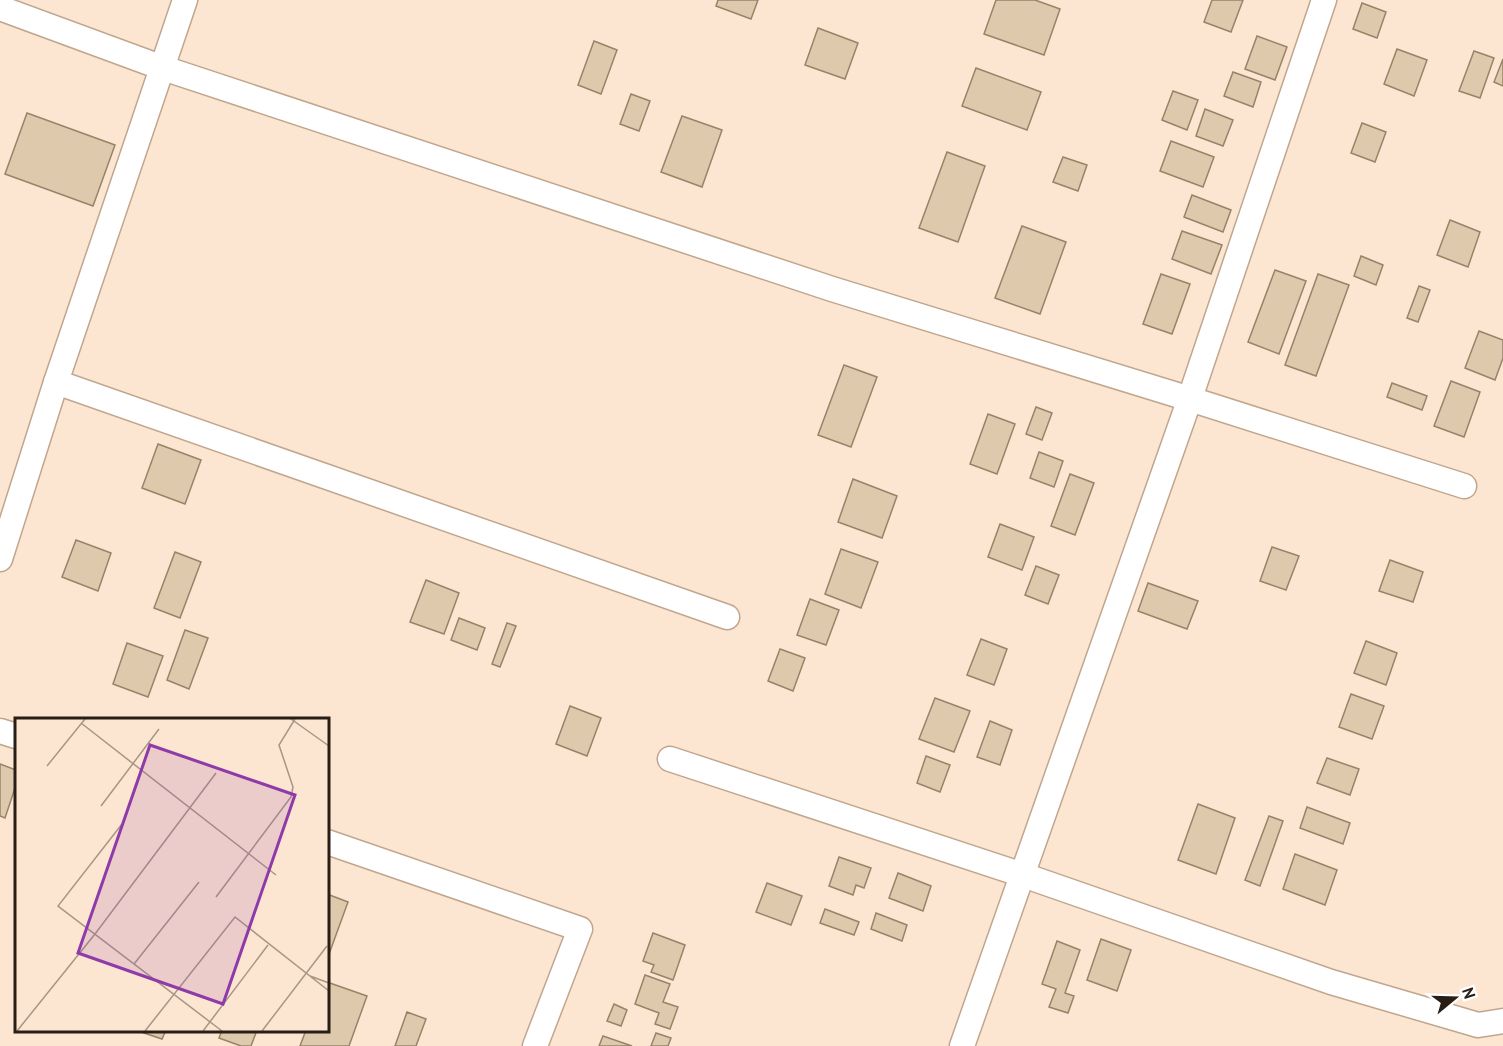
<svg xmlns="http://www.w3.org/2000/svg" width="1503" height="1046" font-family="'PT Sans',sans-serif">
<rect width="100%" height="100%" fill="#fce5d1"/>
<!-- building -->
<g fill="#dec9ac" stroke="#978468" stroke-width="1.5">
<polygon points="718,0 758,0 751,19 716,6"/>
<polygon points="996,0 1035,0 1060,9 1044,55 984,34"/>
<polygon points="1212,0 1243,0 1231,32 1204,22"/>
<polygon points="1362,3 1386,12 1377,38 1353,29"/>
<polygon points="818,28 858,43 845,79 805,65"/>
<polygon points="1257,36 1287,47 1275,80 1245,69"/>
<polygon points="594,41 617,50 601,94 578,85"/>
<polygon points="1397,49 1427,60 1414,96 1384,84"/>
<polygon points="1474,51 1494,58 1480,98 1459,91"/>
<polygon points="1503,59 1503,86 1494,82"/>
<polygon points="976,68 1041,92 1027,130 962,106"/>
<polygon points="1233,72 1261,82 1253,107 1224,96"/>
<polygon points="1173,91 1198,100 1187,130 1162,120"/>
<polygon points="631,94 650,101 639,131 620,124"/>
<polygon points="1205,109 1233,120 1223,146 1196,136"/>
<polygon points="27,113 115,145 93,206 5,174"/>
<polygon points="682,116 722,130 702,187 661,172"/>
<polygon points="1362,123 1386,132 1375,162 1351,153"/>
<polygon points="1171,141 1214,157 1203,187 1160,171"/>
<polygon points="947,152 985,166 958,242 919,228"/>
<polygon points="1063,157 1087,165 1078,191 1053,182"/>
<polygon points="1192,195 1231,210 1223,232 1184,217"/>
<polygon points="1450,220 1480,232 1468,267 1437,255"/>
<polygon points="1022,226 1066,242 1040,314 995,298"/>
<polygon points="1182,231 1222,245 1211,274 1172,259"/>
<polygon points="1361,256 1383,265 1376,285 1354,276"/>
<polygon points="1275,270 1306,281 1279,354 1248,342"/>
<polygon points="1161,274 1190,284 1172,334 1143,324"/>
<polygon points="1318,274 1349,285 1316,376 1285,365"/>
<polygon points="1419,286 1430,290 1418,322 1407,318"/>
<polygon points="1479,331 1503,340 1503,358 1495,380 1465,368"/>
<polygon points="844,365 877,377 851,447 818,435"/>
<polygon points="1451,381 1480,392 1464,437 1434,426"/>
<polygon points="1392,383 1427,396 1422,410 1387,397"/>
<polygon points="1036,407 1052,413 1042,440 1026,434"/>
<polygon points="988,414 1015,424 997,474 970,464"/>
<polygon points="158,444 201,460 185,504 142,488"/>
<polygon points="1039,452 1063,461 1054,487 1030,478"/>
<polygon points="1070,474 1094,483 1075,535 1051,526"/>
<polygon points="853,479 897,496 882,538 838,522"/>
<polygon points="1000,524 1034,537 1022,570 988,557"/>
<polygon points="76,540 111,553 98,591 62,577"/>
<polygon points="1272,547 1299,556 1286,590 1260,581"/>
<polygon points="841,549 878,562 861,608 825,594"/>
<polygon points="175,552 201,562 180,618 154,608"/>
<polygon points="1390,560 1423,572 1413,602 1379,591"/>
<polygon points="1036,566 1059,575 1048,604 1025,595"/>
<polygon points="426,580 459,593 444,634 410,622"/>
<polygon points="1148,583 1198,601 1187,629 1138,611"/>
<polygon points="810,599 839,610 826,645 797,635"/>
<polygon points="459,618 485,628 477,650 451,640"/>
<polygon points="507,623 516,626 500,667 492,664"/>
<polygon points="185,630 208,638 189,689 167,680"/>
<polygon points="981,639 1007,649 994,685 967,675"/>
<polygon points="1366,641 1397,653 1386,685 1354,673"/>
<polygon points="127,643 163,656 148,697 113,684"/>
<polygon points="780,649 805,658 793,691 768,681"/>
<polygon points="1351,694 1384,706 1372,739 1339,727"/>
<polygon points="935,698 970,711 954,752 919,739"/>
<polygon points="570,706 601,718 587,756 556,744"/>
<polygon points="990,721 1012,730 1000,765 977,757"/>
<polygon points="926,756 950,765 940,792 917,783"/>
<polygon points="1327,758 1359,769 1350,795 1317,783"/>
<polygon points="0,764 16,770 16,785 5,818 0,816"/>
<polygon points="1198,804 1235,818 1216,874 1178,860"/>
<polygon points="1307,807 1350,823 1343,844 1300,828"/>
<polygon points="1269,816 1283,821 1260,886 1245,880"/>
<polygon points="1295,854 1337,870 1325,905 1283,889"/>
<polygon points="839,857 871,868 864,888 856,885 853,895 829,886"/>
<polygon points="898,873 931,886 923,911 889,898"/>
<polygon points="767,883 802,896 791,925 756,912"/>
<polygon points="327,894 348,902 328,957 327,956"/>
<polygon points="825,909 859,922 854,935 820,923"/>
<polygon points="876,913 907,925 902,941 871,929"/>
<polygon points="653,933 685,945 673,980 651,972 654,965 643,961"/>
<polygon points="1101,939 1131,950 1117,991 1087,980"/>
<polygon points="1057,941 1080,950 1065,993 1074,996 1068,1013 1049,1007 1056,989 1042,984"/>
<polygon points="645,975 670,984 663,1002 678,1007 670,1029 655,1024 659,1013 635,1004"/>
<polygon points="327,982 367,996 349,1046 300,1046 306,1030 327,1030"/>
<polygon points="614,1004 627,1010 621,1026 607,1021"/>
<polygon points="407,1012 426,1019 416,1046 395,1046"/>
<polygon points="135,1030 166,1030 162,1039"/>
<polygon points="222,1030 257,1030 251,1046 241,1046 219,1038"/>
<polygon points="656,1033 671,1038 668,1046 651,1046"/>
<polygon points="603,1036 632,1046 599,1046"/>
</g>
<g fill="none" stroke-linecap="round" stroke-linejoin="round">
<!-- minor casing -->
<g stroke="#c1a68e" stroke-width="27">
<g id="minor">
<polyline points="0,8 163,68 832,289 1190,399 1464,486"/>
<polyline points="56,382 727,617"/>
<polyline points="0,559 56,382 185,0"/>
<polyline points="0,731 16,736"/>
<polyline points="670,759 1023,875 1331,982 1478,1025 1503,1021"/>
<polyline points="327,842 580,929 535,1046"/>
<polyline points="962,1046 1188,404 1324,0"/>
</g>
</g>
<!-- minor -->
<use href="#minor" stroke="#fff" stroke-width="24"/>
</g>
<!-- overview -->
<g transform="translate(15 718)">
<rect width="314" height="314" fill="#fce5d1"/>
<path fill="none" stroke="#a79586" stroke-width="1.5" d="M276,1L314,28M66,5L261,157M32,48L70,1M86,88L144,11M107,106L43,188L207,313M201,179L276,79L278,69L264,27L280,1M119,246L184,164M295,258L314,265M2,313L80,216L201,55M130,313L220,199L314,273M188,313L253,227M247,313L312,228"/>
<path fill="#8e3ba9" fill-opacity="0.15" stroke="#8e3ba9" stroke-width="3" d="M135,27L280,77L208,286L63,235Z"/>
<rect width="314" height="314" fill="none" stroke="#281e15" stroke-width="3"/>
</g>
<!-- north arrow -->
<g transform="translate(1455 998) rotate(71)" stroke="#ffffff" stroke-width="4.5" paint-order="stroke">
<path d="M0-4.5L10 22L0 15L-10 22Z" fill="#281e15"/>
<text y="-9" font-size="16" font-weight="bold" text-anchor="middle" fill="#281e15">N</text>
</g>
</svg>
